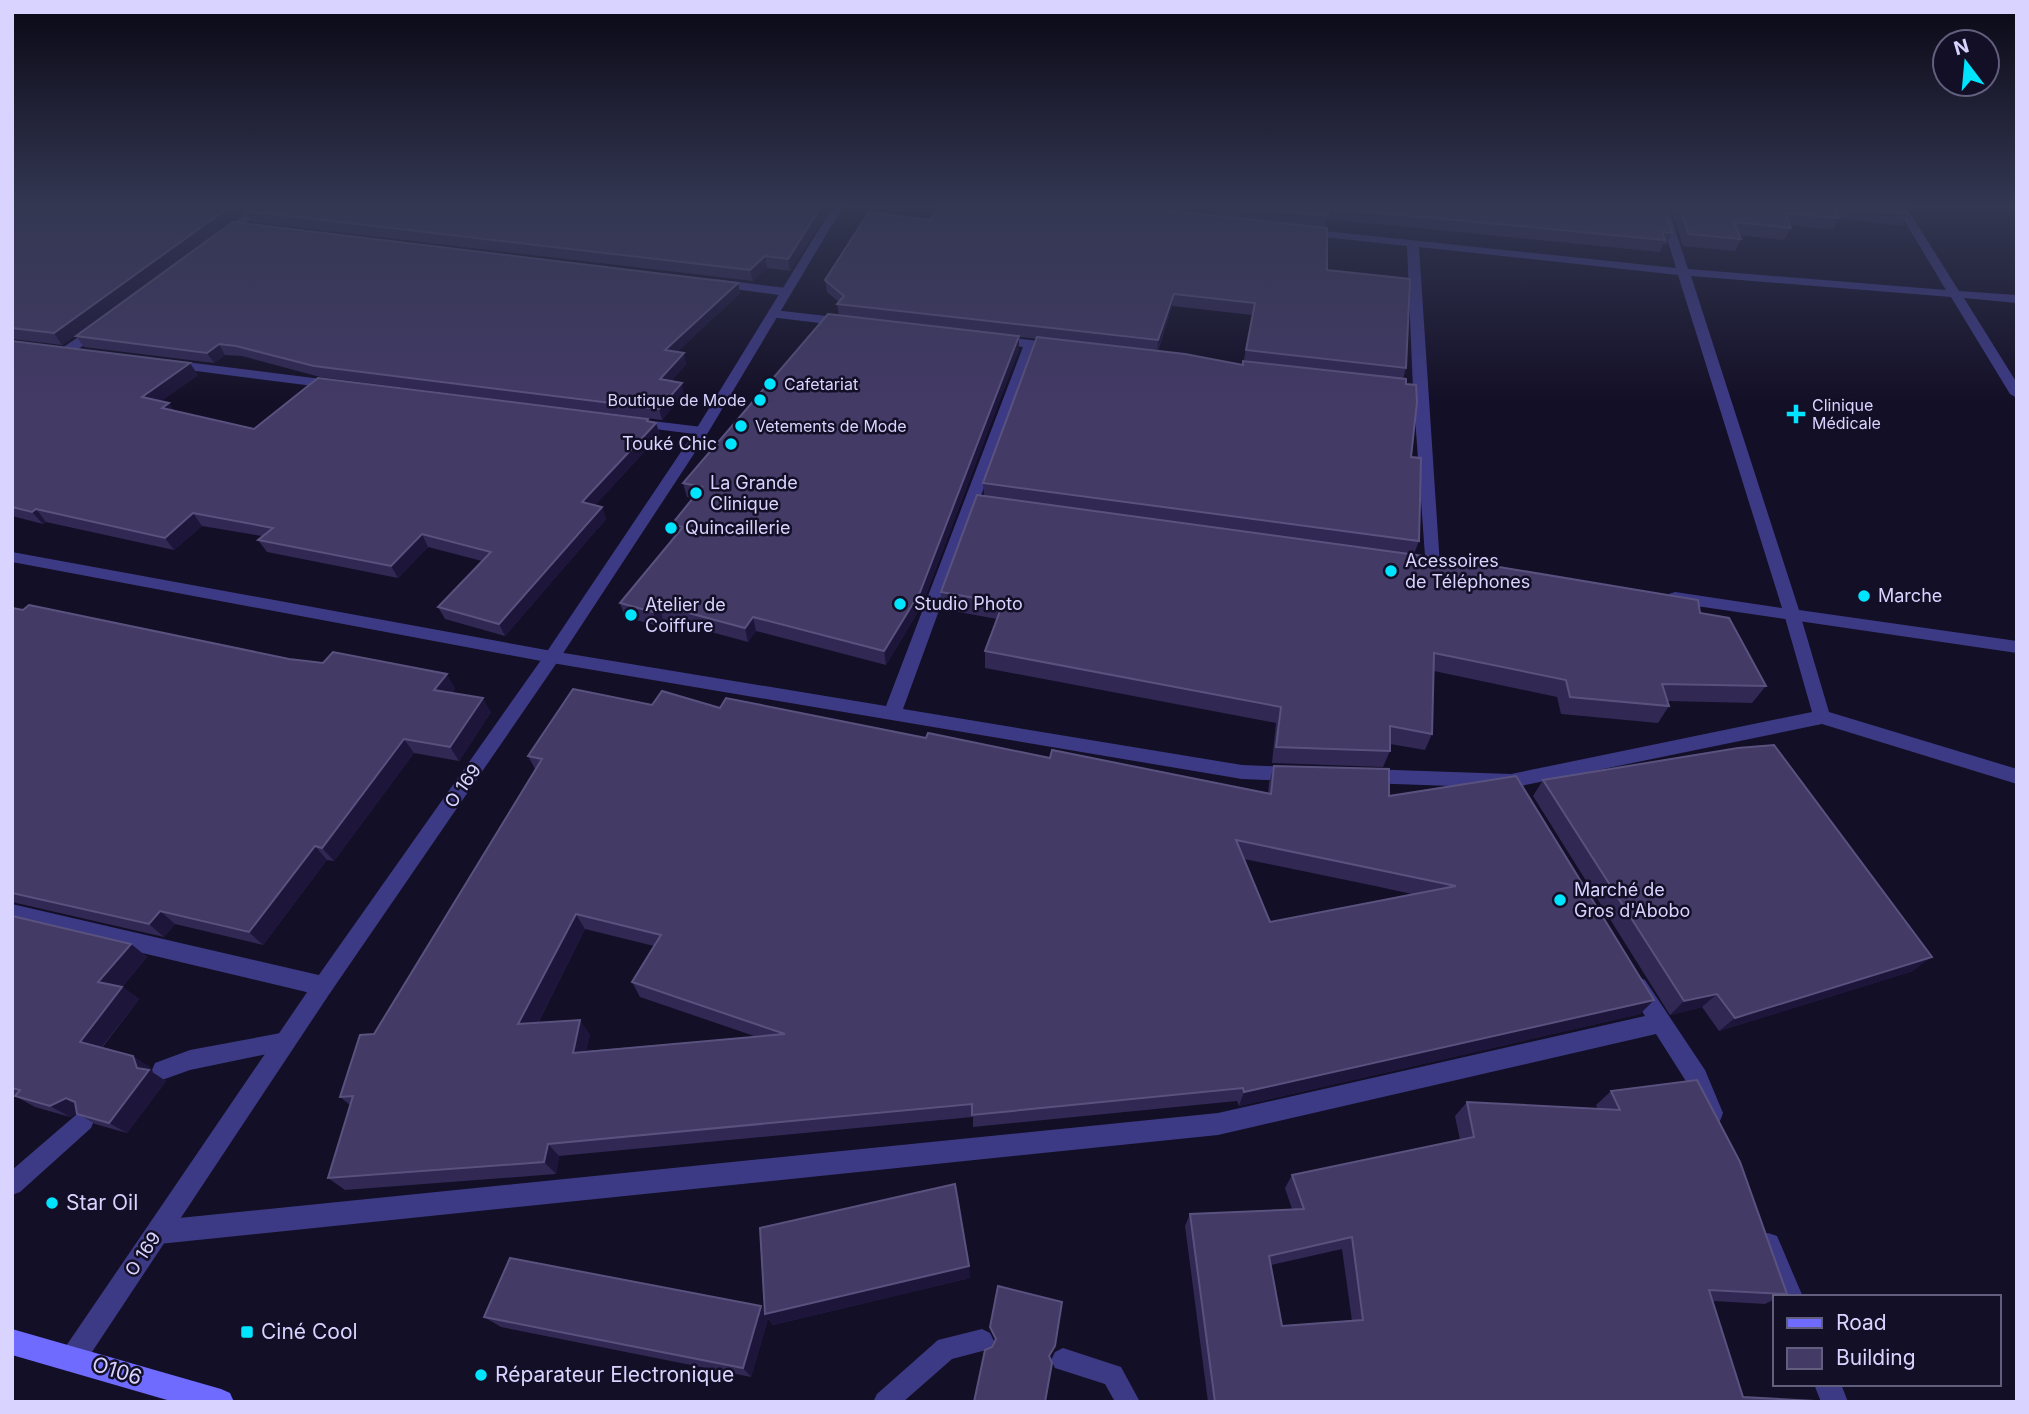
<svg xmlns="http://www.w3.org/2000/svg" width="2029" height="1414" font-family="Inter,sans-serif">
<rect width="100%" height="100%" fill="#130f26"/>
<g fill="none" stroke-linecap="round" stroke-linejoin="round">
<!-- service -->
<g fill="#3d3a85" fill-rule="evenodd">
<polygon points="286,1032 293,1034 296,1041 293,1048 286,1050 190,1070 162,1080 155,1077 152,1070 155,1063 190,1050"/>
<polygon points="84,1111 91,1114 94,1121 91,1128 20,1192 12,1195 12,1170 77,1114"/>
<polygon points="982,1329 990,1333 994,1341 990,1349 952,1359 903,1402 873,1402 877,1394 938,1340"/>
<polygon points="1063,1348 1121,1367 1140,1402 1115,1402 1105,1384 1055,1368 1051,1360 1055,1352"/>
</g>
<!-- pedestrian -->
<g fill="#3d3a85" fill-rule="evenodd">
<polygon points="1792,608 1800,614 1829,712 2017,769 2017,784 1822,724 1511,788 1365,783 1358,781 1356,776 1358,771 1365,769 1511,774 1812,712 1784,614"/>
<polygon points="1242,765 1295,767 1301,769 1304,774 1301,779 1295,781 1242,779 1236,777 1233,772 1236,767"/>
<polygon points="1638,977 1645,980 1705,1070 1723,1113 1720,1121 1712,1124 1704,1121 1689,1086 1656,1034 1218,1135 159,1244 150,1241 147,1232 150,1223 159,1220 1218,1113 1645,1016 1627,987 1631,980"/>
<polygon points="1768,1233 1777,1236 1803,1297 1777,1297 1756,1245 1759,1236"/>
<polygon points="1814,1384 1841,1384 1848,1402 1821,1402"/>
</g>
<!-- minor -->
<g fill="#3d3a85" fill-rule="evenodd">
<polygon points="257,205 269,205 226,239 218,239 218,235"/>
<polygon points="1657,205 1667,205 1688,269 1946,290 1895,205 1905,205 1959,291 2017,295 2017,303 1964,298 2017,383 2017,398 2010,394 1951,297 1691,276 1799,610 2017,641 2017,653 1669,602 1667,598 1669,594 1675,592 1782,608 1678,275 1419,247 1440,566 1438,570 1426,570 1413,389 1407,246 1306,235 1300,232 1306,229 1676,268"/>
<polygon points="715,279 786,288 792,292 786,296 711,286 711,280"/>
<polygon points="774,310 844,318 850,322 844,326 770,317 770,311"/>
<polygon points="98,324 102,325 102,331 72,354 62,354 62,348"/>
<polygon points="997,336 1056,343 1062,347 1056,351 1035,348 903,709 1242,765 1248,767 1251,772 1248,777 1242,779 552,663 12,562 12,552 552,651 886,706 1023,347 993,343 991,340"/>
<polygon points="170,360 337,381 344,385 337,389 165,367 165,361"/>
<polygon points="636,419 702,427 709,431 702,435 631,426 631,420"/>
<polygon points="12,904 323,976 330,979 334,986 330,993 323,996 12,922"/>
</g>
<!-- tertiary -->
<polygon fill="#3d3a85" fill-rule="evenodd" points="834,205 844,205 709,431 558,661 330,993 82,1367 73,1371 64,1367 60,1358 64,1349 316,979 546,653 695,431"/>
<!-- secondary -->
<polygon fill="#6f6bff" fill-rule="evenodd" points="12,1329 221,1389 230,1393 234,1402 174,1402 12,1355"/>
</g>
<!-- wall -->
<g fill="#312854" fill-rule="evenodd">
<polygon points="12,205 822,213 823,218 790,271 767,268 753,281 252,222 246,211 250,208 62,345 12,339"/>
<path d="M940,205H1663L1672,233L1666,245L1663,244L1660,252L1327,219L1325,228L1327,270L1406,368L1403,379L1419,541L1414,554L1700,613L1766,686L1752,703L1668,701L1669,706L1658,723L1561,714L1557,697L1434,671L1432,734L1425,750L1390,744V751L1383,767L1272,763L1276,723L985,668V651L997,619L942,609L941,592L984,496L983,483L1036,339L1019,337V349L922,605L886,665L756,631L748,642L663,619L658,626L625,617L620,603L675,536L672,524L693,498L687,497L683,483L839,315L837,304L839,302L827,292L825,280L930,220ZM1172,306L1252,315L1243,365L1158,351Z"/>
<polygon points="1670,205 1904,205 1908,214 1901,226 1839,218 1833,230 1790,225 1791,228 1784,240 1740,235 1741,239 1735,251 1683,246"/>
<polygon points="738,283 740,293 677,352 686,364 671,381 684,394 662,420 320,377 242,356 225,355 214,363 84,347 76,336"/>
<polygon points="12,341 198,375 161,401 175,411 254,429 649,421 656,423 660,435 595,505 602,507 606,519 505,636 445,619 438,607 482,561 428,547 398,578 267,552 258,540 262,536 202,526 174,550 46,522 43,524 12,516"/>
<polygon points="12,608 289,659 455,688 452,693 491,712 459,761 414,753 334,861 327,860 263,945 175,924 164,937 12,902"/>
<path d="M652,705L720,708L926,738L1268,794L1269,783L1274,766L1389,796L1654,1000L1640,1014L1239,1106L1237,1101L973,1127V1117L559,1156L556,1174L345,1190L328,1178L350,1105L340,1097L374,1034L535,769L528,756ZM1244,859L1375,886L1412,894L1270,922ZM585,929L654,946L632,982L640,997L757,1037L586,1051L590,1034L538,1023Z"/>
<polygon points="1543,780 1913,971 1719,1031 1702,1007 1670,1015 1533,796"/>
<polygon points="12,916 131,944 147,957 122,987 139,999 102,1048 150,1067 152,1072 166,1081 127,1133 95,1124 77,1113 70,1117 35,1107 15,1096 16,1095 12,1094"/>
<path d="M1611,1091L1787,1294L1781,1297H1775V1299L1765,1304L1713,1301L1743,1397L1834,1402H1208L1185,1226L1190,1214L1292,1209L1285,1188L1292,1175L1460,1140L1455,1116L1467,1102L1598,1109L1596,1105ZM1342,1249L1352,1321L1282,1326L1271,1265Z"/>
<polygon points="970,1278 773,1325 768,1319 751,1377 501,1327 484,1317 761,1306 765,1311"/>
</g>
<!-- shaded-wall -->
<g fill="#1d163a">
<polygon points="232,205 253,205 62,345 54,333"/>
<polygon points="818,205 829,205 822,213 823,218 790,271 788,259"/>
<polygon points="765,256 767,268 753,281 750,270"/>
<polygon points="738,283 740,293 668,361 665,350"/>
<polygon points="1174,294 1172,306 1157,352 1158,340"/>
<polygon points="1019,336 1019,349 922,605 886,665 884,651"/>
<polygon points="219,344 225,355 214,363 207,353"/>
<polygon points="684,353 686,364 663,390 660,379"/>
<polygon points="190,363 198,375 150,409 142,397"/>
<polygon points="682,383 684,394 662,420 659,409"/>
<polygon points="169,403 177,415 162,408"/>
<polygon points="648,419 651,429 656,423 660,435 587,514 582,502"/>
<polygon points="602,507 606,519 505,636 499,624"/>
<polygon points="36,509 46,522 43,524 32,512"/>
<polygon points="193,513 202,526 174,550 165,538"/>
<polygon points="422,534 428,547 398,578 391,566"/>
<polygon points="659,605 663,619 658,626 653,612"/>
<polygon points="753,617 756,631 748,642 745,628"/>
<polygon points="447,674 455,688 443,704 434,690"/>
<polygon points="483,698 491,712 459,761 450,747"/>
<polygon points="404,739 414,753 334,861 322,848"/>
<polygon points="315,846 327,860 263,945 249,932"/>
<polygon points="160,911 175,924 164,937 149,924"/>
<polygon points="576,914 585,929 530,1038 518,1024"/>
<polygon points="131,944 147,957 115,995 98,982"/>
<polygon points="1932,957 1913,971 1719,1031 1735,1018"/>
<polygon points="122,987 139,999 97,1053 80,1042"/>
<polygon points="1717,994 1702,1007 1670,1015 1684,1001"/>
<polygon points="1654,1000 1640,1014 1239,1106 1244,1092"/>
<polygon points="580,1020 590,1034 584,1066 573,1053"/>
<polygon points="133,1056 150,1067 152,1072 166,1081 127,1133 109,1123 137,1068"/>
<polygon points="66,1098 85,1109 70,1117 50,1106"/>
<polygon points="548,1144 559,1156 556,1174 544,1162"/>
<polygon points="969,1266 970,1278 773,1325 768,1319 751,1377 743,1368 761,1306 767,1314"/>
</g>
<!-- building -->
<g fill="#433a66" stroke="#5a527e" stroke-width="2" fill-rule="evenodd">
<polygon points="12,205 232,205 54,333 12,328"/>
<polygon points="253,205 818,205 817,206 821,207 788,259 765,256 750,270 246,211"/>
<polygon points="940,205 1112,205 1327,228 1327,270 1410,279 1406,368 1246,350 1255,303 1174,294 1158,340 837,304 844,296 825,280 869,212 930,220"/>
<polygon points="1222,205 1663,205 1672,233 1662,232 1665,240 1328,208 1328,216"/>
<polygon points="1679,205 1904,205 1908,214 1833,205 1839,218 1785,213 1791,228 1734,222 1741,239 1689,234"/>
<polygon points="233,222 738,283 665,350 684,353 660,379 682,383 659,409 314,366 236,346 219,344 207,353 76,336"/>
<polygon points="828,314 1019,336 920,592 884,651 753,617 745,628 659,605 653,612 620,603 683,527 672,524 702,487 683,483"/>
<polygon points="1037,337 1185,354 1243,365 1243,361 1406,379 1406,384 1416,385 1417,402 1411,457 1421,458 1419,541 983,483"/>
<polygon points="12,341 190,363 142,397 169,403 162,408 254,429 318,378 648,419 647,421 656,423 582,502 602,507 499,624 438,607 491,552 422,534 391,566 258,540 273,528 193,513 165,538 36,509 32,512 12,507"/>
<polygon points="977,495 1475,563 1698,600 1700,613 1729,618 1766,686 1662,684 1669,706 1570,697 1566,680 1434,653 1432,734 1390,726 1390,751 1276,747 1281,707 985,651 1003,603 941,592"/>
<polygon points="29,605 289,659 323,663 333,652 447,674 434,690 483,698 450,747 404,739 322,848 315,846 249,932 160,911 149,924 12,893 12,608 23,610"/>
<path d="M573,689L652,705L662,691L720,708L726,698L926,738L928,733L1050,758L1052,750L1271,794L1274,766L1389,769V796L1516,776L1654,1000L1244,1092L1243,1088L972,1115V1104L548,1144L544,1162L328,1178L353,1096L340,1097L360,1035L374,1034L542,759L528,756ZM1236,840L1456,886L1270,922ZM576,914L661,935L632,982L785,1034L573,1053L580,1020L518,1024Z"/>
<polygon points="1774,745 1932,957 1735,1018 1717,994 1684,1001 1543,780 1738,748"/>
<polygon points="12,916 131,944 98,982 122,987 80,1042 133,1056 137,1068 149,1070 109,1123 77,1114 75,1102 66,1098 50,1106 15,1096 20,1090 12,1088"/>
<path d="M1697,1080L1740,1162L1787,1294L1709,1290L1743,1397L1834,1402H1215L1190,1214L1304,1209L1292,1175L1474,1137L1467,1102L1620,1110L1611,1091ZM1352,1237L1363,1320L1282,1326L1269,1256Z"/>
<polygon points="955,1184 969,1266 765,1314 760,1228"/>
<polygon points="510,1258 761,1306 743,1368 484,1317"/>
<polygon points="998,1286 1062,1302 1055,1346 1049,1356 1052,1363 1045,1402 974,1402 985,1350 992,1347 996,1339 990,1327"/>
</g>
<!-- sky -->
<linearGradient id="sky" x2="0" y2="1"><stop stop-color="#0a0815"/><stop offset="0.51" stop-color="#333752"/><stop offset="1" stop-color="#333752" stop-opacity="0"/></linearGradient>
<rect width="2029" height="403" fill="url(#sky)"/>
<!-- markers -->
<g fill="#00e5ff" stroke="#130f26" stroke-width="2.5">
<circle cx="770" cy="384" r="7"/>
<circle cx="760" cy="400" r="7"/>
<path d="M1792.5 403.5h7v7h7v7h-7v7h-7v-7h-7v-7h7z"/>
<circle cx="741" cy="426" r="7"/>
<circle cx="731" cy="444" r="7"/>
<circle cx="696" cy="493" r="7"/>
<circle cx="671" cy="528" r="7"/>
<circle cx="1391" cy="571" r="7"/>
<circle cx="1864" cy="596" r="7"/>
<circle cx="900" cy="604" r="7"/>
<circle cx="631" cy="615" r="7"/>
<circle cx="1560" cy="900" r="7"/>
<circle cx="52" cy="1203" r="7"/>
<rect x="240" y="1325" width="14" height="14" rx="3.5"/>
<circle cx="481" cy="1375" r="7"/>
</g>
<g text-anchor="middle" stroke-width="5" stroke-linejoin="round" paint-order="stroke">
<!-- far-poi labels -->
<g font-size="16" fill="#d9d4ff" stroke="#130f26" text-anchor="start">
<text x="784" y="390">Cafetariat</text>
<text x="746" y="406" text-anchor="end">Boutique de Mode</text>
<text x="1812" y="411">Clinique<tspan x="1812" dy="18">Médicale</tspan></text>
<text x="755" y="432">Vetements de Mode</text>
</g>
<!-- poi labels -->
<g font-size="18" fill="#d9d4ff" stroke="#130f26" text-anchor="start">
<text x="717" y="450" text-anchor="end">Touké Chic</text>
<text x="710" y="489">La Grande<tspan x="710" dy="21">Clinique</tspan></text>
<text x="685" y="534">Quincaillerie</text>
<text x="1405" y="567">Acessoires<tspan x="1405" dy="21">de Téléphones</tspan></text>
<text x="1878" y="602">Marche</text>
<text x="914" y="610">Studio Photo</text>
<text x="645" y="611">Atelier de<tspan x="645" dy="21">Coiffure</tspan></text>
<text x="1574" y="896">Marché de<tspan x="1574" dy="21">Gros d'Abobo</tspan></text>
</g>
<!-- street labels -->
<g font-size="18" fill="#d9d4ff" stroke="#130f26">
<text transform="translate(463 786) rotate(-55)" y="6">O 169</text>
<text transform="translate(143 1254) rotate(-56)" y="6">O 169</text>
</g>
<!-- near-poi labels -->
<g font-size="21" fill="#d9d4ff" stroke="#130f26" text-anchor="start">
<text x="66" y="1210">Star Oil</text>
<text x="261" y="1339">Ciné Cool</text>
<text x="495" y="1382">Réparateur Electronique</text>
</g>
<!-- near-street labels -->
<g font-size="21" fill="#d9d4ff" stroke="#130f26">
<text transform="translate(117 1371) rotate(17)" y="7">O106</text>
</g>
</g>
<!-- border -->
<rect width="2029" height="1414" fill="none" stroke="#d9d4ff" stroke-width="28"/>
<!-- legend -->
<rect x="1773" y="1295" width="228" height="91" fill="#130f26" stroke="#625e7d" stroke-width="2"/>
<rect x="1787" y="1318" width="35" height="10" fill="#6f6bff" stroke="#625e7d" stroke-width="2"/>
<text x="1836" y="1330" font-size="21" fill="#d9d4ff">Road</text>
<rect x="1787" y="1348" width="35" height="21" fill="#433a66" stroke="#625e7d" stroke-width="2"/>
<text x="1836" y="1365" font-size="21" fill="#d9d4ff">Building</text>
<!-- north arrow -->
<g transform="translate(1966 63) rotate(344)"><circle r="33" fill="#130f26" stroke="#625e7d" stroke-width="2"/>
<path d="M0-5L12 26L0 18L-12 26Z" fill="#00e5ff"/>
<text y="-10" font-size="19" font-weight="bold" text-anchor="middle" fill="#d9d4ff">N</text>
</g>
</svg>
